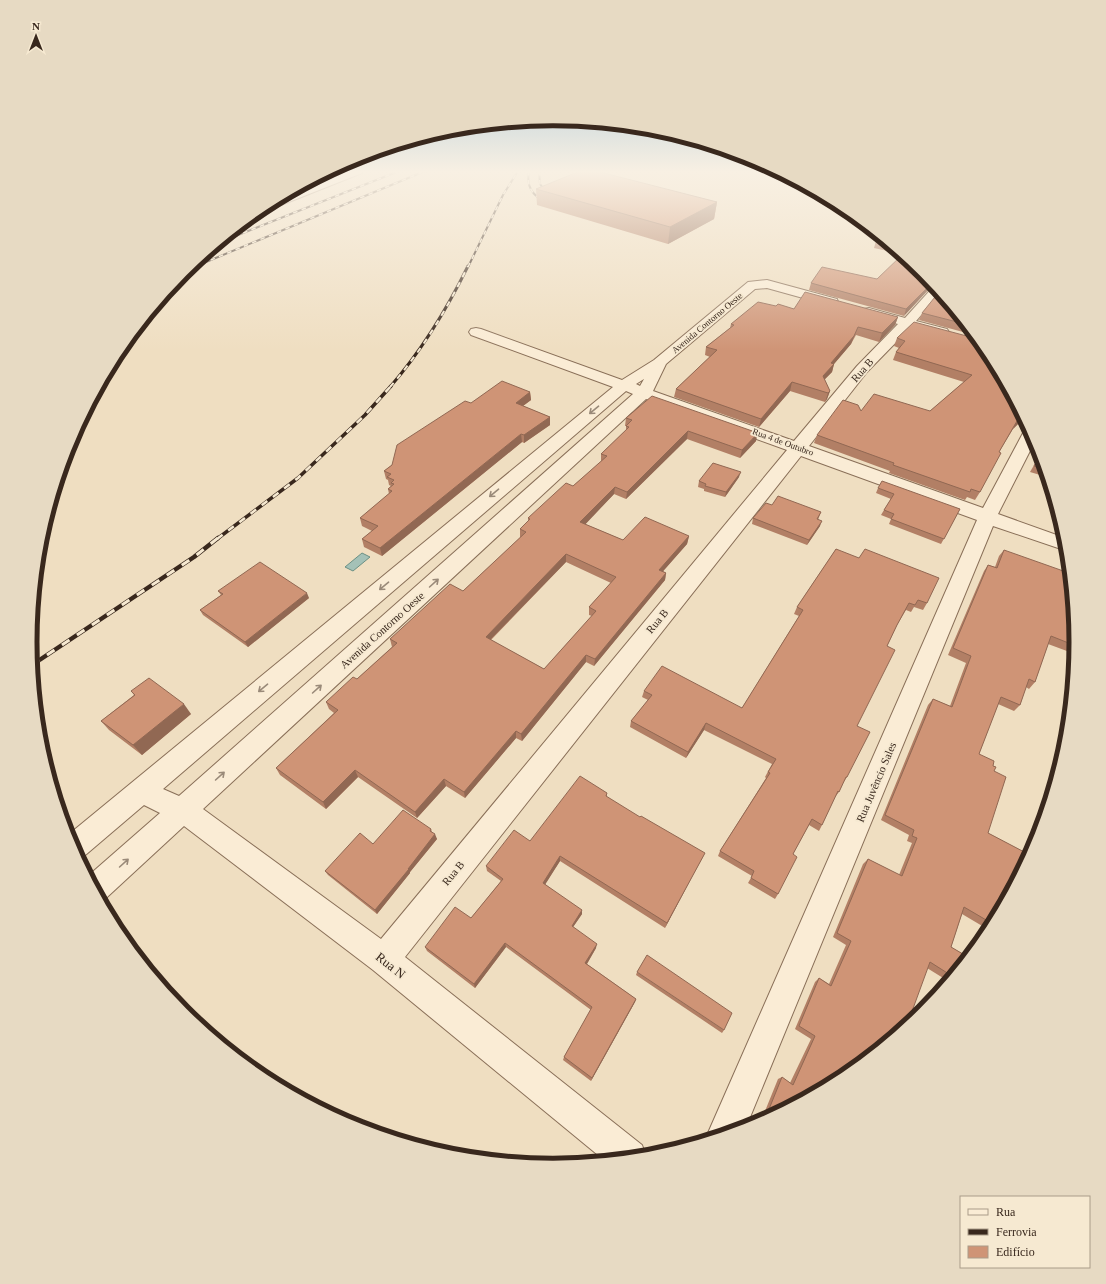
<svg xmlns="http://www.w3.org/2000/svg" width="1106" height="1284" font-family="Georgia,serif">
<rect width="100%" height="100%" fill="#efdec1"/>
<!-- water -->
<polygon fill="#a4c1b7" stroke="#6b9084" points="362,553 370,557 353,571 345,567"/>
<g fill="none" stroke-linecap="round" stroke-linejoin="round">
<!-- street casing -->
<g stroke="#896f58" stroke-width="2">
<g id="street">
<polygon points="351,171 364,171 362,173 261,213 255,214 276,200"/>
<path d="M767,280L837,299L838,302L837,305L832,306L767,288L755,289L666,364L653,391L794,441L857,366L898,324L864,315L862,312L864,309L869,308L905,318L934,286L940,293L916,321L947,329L949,332L947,335L942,336L910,328L867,372L809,446L983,508L1023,433L1025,430L1029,429L1035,441L998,514L1065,538L1067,551L993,526L746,1127L711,1138L708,1133L977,520L801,456L405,957L642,1145L646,1156L604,1160L373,970L184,826L105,899L101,901L88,876L160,813L144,805L83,857L79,859L68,835L613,387L471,335L469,332L471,329L476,328L481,329L622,380L654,360L748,282ZM644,379L640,386L636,384ZM626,391L633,394L179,796L163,789ZM646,399L787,450L381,939L203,809Z"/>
</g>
</g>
<!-- street -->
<use href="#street" fill="#faecd5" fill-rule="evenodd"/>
<!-- rail-far3 casing -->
<g stroke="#39281d" stroke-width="2">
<g id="rail-far3">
<path d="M529,171C526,186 532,195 545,202"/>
<polyline points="539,171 540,184 548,195"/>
<polyline points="218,243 399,171"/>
<polyline points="194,267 425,171"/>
<polyline points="468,267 503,195 518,171"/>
</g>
</g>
<!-- rail-far2 casing -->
<g stroke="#39281d" stroke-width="3">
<g id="rail-far2">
<polyline points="186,270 197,266"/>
<path d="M390,387C423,349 446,311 468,266"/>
</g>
</g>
<!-- rail-far1 casing -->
<g stroke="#39281d" stroke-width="3.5">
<polyline id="rail-far1" points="217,539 298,478 365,415 391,386"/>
</g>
<!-- rail casing -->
<g stroke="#39281d" stroke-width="4.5">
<polyline id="rail" points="32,665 194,557 218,538"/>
</g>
<!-- rail-far3 -->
<use href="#rail-far3" stroke="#f6e9d1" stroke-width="1.5" stroke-dasharray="4.5" stroke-linecap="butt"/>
<!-- rail-far2 -->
<use href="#rail-far2" stroke="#f6e9d1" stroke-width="2" stroke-dasharray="5.5" stroke-linecap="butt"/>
<!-- rail-far1 -->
<use href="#rail-far1" stroke="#f6e9d1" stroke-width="2.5" stroke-dasharray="7" stroke-linecap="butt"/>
<!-- rail -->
<use href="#rail" stroke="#f6e9d1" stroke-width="3" stroke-dasharray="9" stroke-linecap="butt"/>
</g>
<!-- wall -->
<g fill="#b27f65" fill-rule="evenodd">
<polygon points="536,189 717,202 714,219 668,244 537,205"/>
<polygon points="880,237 901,254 874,248 876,241"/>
<polygon points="923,272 904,316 809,290 811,283 877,279"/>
<polygon points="939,292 974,335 919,320 922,313"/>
<polygon points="776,306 794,309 898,317 895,325 879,342 856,335 851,344 834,364 832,372 824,380 830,391 827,399 825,402 790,391 759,427 674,397 676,389 710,357 705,355 706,347 730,328 731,324"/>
<polygon points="897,338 988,352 1024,418 1013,429 999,452 980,492 975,500 967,497 965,500 889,473 890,471 814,443 817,435 861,411 930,411 964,382 893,360 896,352 899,348 894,346"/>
<polygon points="530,392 531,400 523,406 550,417 550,425 524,443 522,442 382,556 364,547 362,539 372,531 362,526 360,518 389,494 388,489 391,486 389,485 388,480 386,479 384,471 471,403"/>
<path d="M626,418L756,441L740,458L687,439L626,499L614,494L585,524L623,540L689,536L687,544L663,571L666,573L665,580L594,666L586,662L522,741L516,738L465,798L446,786L417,818L358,777L326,809L280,775L276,768L334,713L329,709L326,702L357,679L392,647L390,639L463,591L521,537H520V529L528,521V518L573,486L601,462V454L626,430V426H625ZM566,562L611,583L589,607V615L592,616L544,669L491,640Z"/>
<polygon points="1040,455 1047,477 1030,472"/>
<polygon points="739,477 725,497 704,491 704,489 698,487 699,481"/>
<polygon points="878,488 960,509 941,544 889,524 891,519 881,515 884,510 891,499 876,493"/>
<polygon points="772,505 821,512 818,520 820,526 807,545 752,524 753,518"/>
<polygon points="836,549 927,603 923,610 914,607 911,612 906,610 897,625 887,646 857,726 847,777 843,783 839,792 835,797 822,825 819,831 809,825 793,854 778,894 775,899 748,883 752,876 718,856 720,851 766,778 765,777 772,764 704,730 686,758 630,727 631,721 648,700 642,697 644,691 742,708 799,616 794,614 797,607"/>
<polygon points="1004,550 1076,642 1075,654 1048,644 1035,682 1029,689 1026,687 1020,705 1014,711 998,704 979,754 993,766 994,771 988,833 1029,855 1037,826 1043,821 1036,842 989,930 962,914 951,947 968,957 948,981 927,968 843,1077 761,1121 778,1079 782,1077 790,1083 811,1039 795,1029 815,982 819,978 829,984 846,945 833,937 863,864 868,859 899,875 912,843 907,841 909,835 881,820 928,705 933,699 950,706 966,663 948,655 984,571 988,565 995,567 999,556"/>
<polygon points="218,591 309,598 248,647 203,615 200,610 221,595"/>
<polygon points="131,691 191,714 142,755 109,730 101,721 134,695"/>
<polygon points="607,793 607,797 702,858 665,928 560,861 545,884 582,914 573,927 596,948 587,964 636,999 635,1002 591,1081 563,1060 564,1057 591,1010 506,947 475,988 427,951 425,947 471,918 501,881 487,871 486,866 530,841"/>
<polygon points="431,829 432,832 437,839 410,872 410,873 377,914 328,875 325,871 373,844"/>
<polygon points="637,972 724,1030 722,1033 636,975"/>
</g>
<!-- shaded-wall -->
<g fill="#916853">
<polygon points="717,202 714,219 668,244 670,227"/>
<polygon points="932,283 933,285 904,316 906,309"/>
<polygon points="898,317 895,325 879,342 882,333"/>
<polygon points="858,327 851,344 834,364 832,372 820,384 823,376 831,363"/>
<polygon points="792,382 790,391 759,427 761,419"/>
<polygon points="830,391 827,399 825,402 828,393"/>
<polygon points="530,392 531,400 516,411 516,403"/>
<polygon points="1022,416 1024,418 1013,429 1017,421"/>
<polygon points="550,417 550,425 524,443 524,435"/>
<polygon points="688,431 687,439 626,499 627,492"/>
<polygon points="758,433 756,441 740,458 742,450"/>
<polygon points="521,434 522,442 382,556 380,548"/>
<polygon points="741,472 739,477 725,497 726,492"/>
<polygon points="615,487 614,494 580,530 580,522"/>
<polygon points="822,521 820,526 807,545 809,540"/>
<polygon points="689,536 687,544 658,577 659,570"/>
<polygon points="566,554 566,562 486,644 486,637"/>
<polygon points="666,573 665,580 594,666 595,659"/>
<polygon points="307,593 309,598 248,647 245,642"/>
<polygon points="586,655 586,662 522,741 521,734"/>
<polygon points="184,704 191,714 142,755 133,745"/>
<polygon points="706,723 704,730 686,758 688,752"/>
<polygon points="516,731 516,738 465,798 464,792"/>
<polygon points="355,770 358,777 326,809 323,802"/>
<polygon points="444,779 446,786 417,818 415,812"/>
<polygon points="435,834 437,839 410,872 410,873 377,914 375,910 408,869"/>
<polygon points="705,853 702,858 665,928 667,923"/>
<polygon points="560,856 560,861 543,888 543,883"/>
<polygon points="582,910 582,914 571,930 572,926"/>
<polygon points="505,943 506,947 475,988 474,984"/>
<polygon points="597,944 596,948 585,967 585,963"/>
<polygon points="636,999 635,1002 591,1081 592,1078"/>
</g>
<!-- building -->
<g fill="#cf9476" stroke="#916853" fill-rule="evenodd">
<polygon points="580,171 596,171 717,202 670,227 536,189"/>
<polygon points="880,237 888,244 876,241"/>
<polygon points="902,255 923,272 932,283 906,309 811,283 822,267 877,279"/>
<polygon points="805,292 898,317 882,333 858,327 854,336 831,363 834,364 823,376 830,391 828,393 792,382 761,419 676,389 717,350 706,347 734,325 731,324 758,302 776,306 778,304 794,309"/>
<polygon points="939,292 965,324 922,313"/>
<polygon points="914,322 978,339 988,352 1022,416 1017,421 999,452 1001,453 980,492 971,489 970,492 893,465 894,463 817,435 843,400 858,405 861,411 874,394 930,411 972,375 896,352 905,341 897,338"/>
<polygon points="502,381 530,392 516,403 550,417 524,435 521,434 380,548 362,539 378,526 360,518 392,491 388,489 394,484 391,483 394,480 387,477 391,474 384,471 392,465 397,445 465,401 471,403"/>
<path d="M652,396L758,433L742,450L688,431L627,492L615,487L580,522L623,540L645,517L689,536L659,570L666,573L595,659L586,655L521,734L516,731L464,792L444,779L415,812L355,770L323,802L276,768L338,710L326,702L353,677L357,679L397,643L390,639L450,584L463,591L526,532L520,529L530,519L528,518L566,483L573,486L607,456L601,454L629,427L626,426L632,420L626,418ZM566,554L616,577L589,607L596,611L544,669L486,637Z"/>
<polygon points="1040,456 1044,469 1034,466"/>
<polygon points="713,463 741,472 726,492 705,486 706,484 699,481"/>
<polygon points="882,481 960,509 944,539 891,519 894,514 884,510 894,494 878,488"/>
<polygon points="778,496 821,512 817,519 822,521 809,540 753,518 766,503 772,505"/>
<polygon points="836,549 859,558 865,549 939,578 927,603 918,600 915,605 909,603 897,625 887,646 895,650 857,726 870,732 847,777 846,777 839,792 838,791 822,825 812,819 793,854 797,857 778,894 751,878 754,871 720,851 770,773 768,772 776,759 706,723 688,752 631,721 652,695 644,691 662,666 742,708 803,610 797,607"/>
<polygon points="1004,550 1069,573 1076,642 1076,646 1051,636 1035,682 1029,679 1020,705 1001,697 979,754 994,761 993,766 996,767 994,771 1006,777 988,833 1030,855 993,924 964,907 951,947 968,957 952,976 930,962 907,1025 843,1077 765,1119 782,1077 793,1085 815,1036 799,1026 819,978 831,986 851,941 837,933 868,859 902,876 917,838 912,836 914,830 885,815 933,699 952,707 971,656 953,648 988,565 997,568"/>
<polygon points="260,562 307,593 245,642 200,610 223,594 218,591"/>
<polygon points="149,678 184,704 133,745 101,721 135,695 131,691"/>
<polygon points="580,776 607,793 606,796 640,817 641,816 705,853 667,923 560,856 543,883 582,910 572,926 597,944 585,963 636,999 592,1078 564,1057 592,1007 505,943 474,984 425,947 455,907 471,918 503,879 486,866 514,830 530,841"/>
<polygon points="403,810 431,829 430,831 435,834 408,869 409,869 375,910 325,871 360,833 373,844"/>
<polygon points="647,955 732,1013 724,1030 637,972"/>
</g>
<!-- one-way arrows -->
<defs><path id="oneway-shaft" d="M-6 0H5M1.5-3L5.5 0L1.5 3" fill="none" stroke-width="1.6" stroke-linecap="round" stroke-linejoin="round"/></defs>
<g stroke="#9a8a79">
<use href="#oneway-shaft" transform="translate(594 410) rotate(140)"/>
<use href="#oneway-shaft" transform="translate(494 493) rotate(140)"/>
<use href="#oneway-shaft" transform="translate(434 583) rotate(-42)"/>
<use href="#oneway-shaft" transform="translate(384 586) rotate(140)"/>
<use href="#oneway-shaft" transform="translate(263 688) rotate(140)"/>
<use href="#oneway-shaft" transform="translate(317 689) rotate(-42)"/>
<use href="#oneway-shaft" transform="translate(220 776) rotate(-42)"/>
<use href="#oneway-shaft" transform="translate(124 863) rotate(-42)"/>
</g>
<!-- sky -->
<linearGradient id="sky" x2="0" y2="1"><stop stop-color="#8db9d4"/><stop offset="0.49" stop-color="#f8f0e3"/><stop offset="1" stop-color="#f8f0e3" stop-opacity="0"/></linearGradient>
<rect width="1106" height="351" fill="url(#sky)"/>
<g text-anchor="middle" stroke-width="3.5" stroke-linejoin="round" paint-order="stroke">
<!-- far-street labels -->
<g font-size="9" fill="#39281d" stroke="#f6e9d1">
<text transform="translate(707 323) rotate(-40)" y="3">Avenida Contorno Oeste</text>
<text transform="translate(783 442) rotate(20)" y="3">Rua 4 de Outubro</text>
</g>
<!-- street labels -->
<g font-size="11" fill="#39281d" stroke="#f6e9d1">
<text transform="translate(862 370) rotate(-49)" y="4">Rua B</text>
<text transform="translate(657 621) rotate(-51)" y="4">Rua B</text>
<text transform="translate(382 630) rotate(-42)" y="4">Avenida Contorno Oeste</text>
<text transform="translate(876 782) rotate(-67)" y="4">Rua Juvêncio Sales</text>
<text transform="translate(453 873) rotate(-51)" y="4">Rua B</text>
</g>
<!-- near-street labels -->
<g font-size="13" fill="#39281d" stroke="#f6e9d1">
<text transform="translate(391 965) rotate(38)" y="5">Rua N</text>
</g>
</g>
<!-- crop -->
<path d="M0 0H1106V1284H0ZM37 642a516 516 0 1 1 1032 0a516 516 0 1 1-1032 0Z" fill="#e7dac3" fill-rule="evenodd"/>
<path fill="none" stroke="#39281d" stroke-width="5" d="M37 642a516 516 0 1 1 1032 0a516 516 0 1 1-1032 0Z"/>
<!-- legend -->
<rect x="960" y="1196" width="130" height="72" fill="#f6e9d1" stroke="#aa9c89"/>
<rect x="968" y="1209" width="20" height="6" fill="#faecd5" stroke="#aa9c89"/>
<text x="996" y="1216" font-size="12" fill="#39281d">Rua</text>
<rect x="968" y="1229" width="20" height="6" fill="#39281d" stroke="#aa9c89"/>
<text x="996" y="1236" font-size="12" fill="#39281d">Ferrovia</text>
<rect x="968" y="1246" width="20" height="12" fill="#cf9476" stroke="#aa9c89"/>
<text x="996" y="1256" font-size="12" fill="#39281d">Edifício</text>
<!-- north arrow -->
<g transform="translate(36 36)" stroke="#f6e9d1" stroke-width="3" paint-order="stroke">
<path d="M0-3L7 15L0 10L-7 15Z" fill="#39281d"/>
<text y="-6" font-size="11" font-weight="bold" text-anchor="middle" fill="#39281d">N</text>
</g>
</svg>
